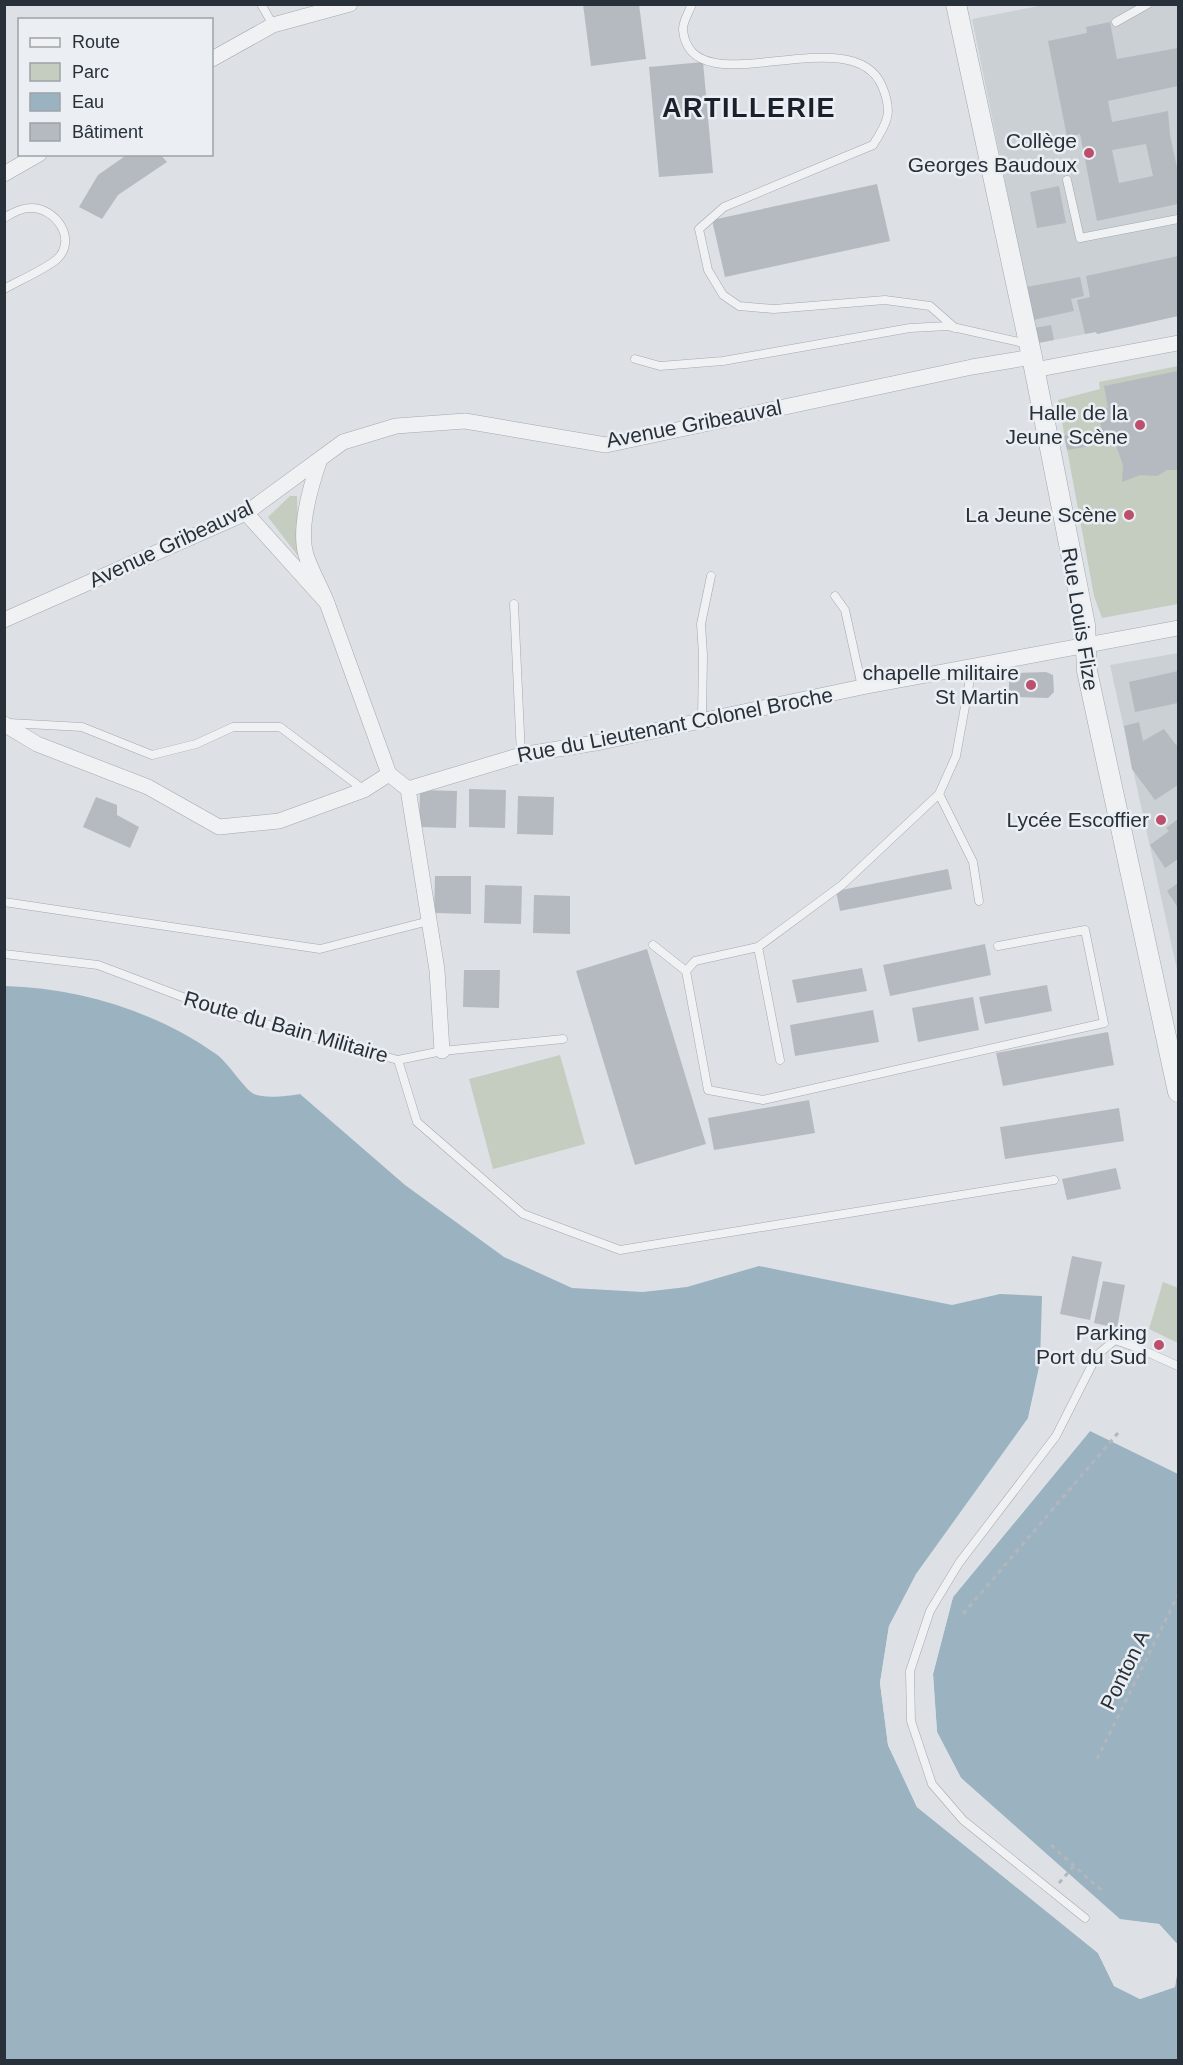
<svg xmlns="http://www.w3.org/2000/svg" width="1183" height="2065" font-family="Helvetica,sans-serif">
<rect width="100%" height="100%" fill="#dde1e5"/>
<!-- built -->
<g fill="#cbd0d5">
<polygon points="1044,5 1178,5 1178,316 1097,334 1096,332 1038,343 972,19"/>
<polygon points="1178,653 1178,974 1110,665"/>
</g>
<!-- green -->
<g fill="#c4cdbf">
<polygon points="1178,366 1178,604 1102,618 1094,596 1058,400 1100,389 1099,382"/>
<polygon points="290,496 297,496 298,530 308,569 268,517"/>
<polygon points="560,1055 585,1144 493,1169 469,1079"/>
<polygon points="1163,1282 1178,1288 1178,1343 1149,1329"/>
</g>
<!-- water -->
<g fill="#9bb2c1">
<path d="M5,986C79,988 155,1011 216,1054C228,1062 244,1089 254,1094C265,1099 288,1096 300,1094L405,1185L504,1257L572,1288L643,1292L687,1287L759,1266L952,1305L1000,1294L1042,1296L1040,1362L1028,1418L916,1574L889,1626L880,1683L888,1745L917,1807L1098,1953L1114,1986L1140,1999L1175,1987L1178,1968V2060H5Z"/>
<polygon points="1090,1431 1178,1474 1178,1945 1159,1924 1120,1920 961,1778 937,1732 933,1674 953,1597"/>
</g>
<!-- pier -->
<g fill="#dde1e5">
<polygon points="1032,1401 1035,1403 1031,1420 919,1576 892,1627 883,1683 891,1745 920,1805 1100,1951 1116,1984 1140,1996 1172,1985 1176,1967 1178,1965 1175,1987 1140,1999 1114,1986 1098,1953 917,1807 888,1745 880,1683 889,1626 916,1575 1028,1419"/>
<polygon points="1087,1429 1090,1431 953,1597 933,1674 937,1732 961,1778 1120,1919 1159,1924 1178,1945 1178,1948 1158,1927 1118,1922 959,1780 934,1733 930,1673 950,1596"/>
</g>
<!-- building -->
<g fill="#b5bac1" fill-rule="evenodd">
<polygon points="583,4 639,4 646,59 591,66"/>
<path d="M1110,22L1117,59L1178,48V86L1108,101L1112,122L1168,111L1170,135L1178,172V204L1097,221L1080,134L1067,137L1048,41L1087,33L1086,27ZM1146,144L1153,176L1119,183L1112,150Z"/>
<polygon points="703,62 713,173 659,177 649,67"/>
<polygon points="128,154 160,154 167,162 118,195 102,219 79,207 98,175"/>
<polygon points="877,184 890,241 725,277 712,220"/>
<polygon points="1059,186 1066,223 1037,228 1030,192"/>
<polygon points="1178,256 1178,316 1097,334 1096,332 1085,334 1077,300 1090,297 1086,276"/>
<polygon points="1080,277 1084,296 1071,299 1074,311 1033,320 1026,287"/>
<polygon points="1051,325 1054,340 1038,343 1034,328"/>
<polygon points="1178,371 1178,470 1167,470 1157,476 1140,475 1122,482 1123,465 1114,440 1104,443 1098,410 1108,408 1104,386"/>
<polygon points="1087,431 1090,446 1067,450 1064,436"/>
<polygon points="1178,671 1178,703 1135,712 1129,682"/>
<polygon points="1046,672 1053,675 1054,692 1048,698 1016,697 1009,691 1009,679 1015,673"/>
<polygon points="1139,722 1143,741 1164,729 1176,745 1178,744 1178,785 1155,800 1132,769 1124,726"/>
<polygon points="469,789 506,790 505,828 469,827"/>
<polygon points="420,790 457,791 456,828 419,827"/>
<polygon points="518,796 554,797 553,835 517,834"/>
<polygon points="96,797 117,805 117,815 139,827 130,848 83,827"/>
<polygon points="1178,819 1178,859 1165,868 1150,845 1169,831 1166,828"/>
<polygon points="948,869 952,889 840,911 836,891"/>
<polygon points="435,876 471,876 471,914 434,913"/>
<polygon points="1178,883 1178,908 1167,891"/>
<polygon points="485,885 522,886 521,924 484,923"/>
<polygon points="534,895 570,896 570,934 533,933"/>
<polygon points="985,944 991,975 890,996 883,965"/>
<polygon points="647,949 706,1144 635,1165 576,971"/>
<polygon points="862,968 867,991 797,1003 792,980"/>
<polygon points="464,970 500,970 499,1008 463,1007"/>
<polygon points="1047,985 1052,1011 985,1024 979,997"/>
<polygon points="973,997 979,1030 918,1042 912,1008"/>
<polygon points="873,1010 879,1042 795,1056 790,1025"/>
<polygon points="1108,1032 1114,1065 1003,1086 996,1053"/>
<polygon points="809,1100 815,1133 714,1150 708,1118"/>
<polygon points="1119,1108 1124,1141 1005,1159 1000,1127"/>
<polygon points="1116,1168 1121,1189 1067,1200 1062,1179"/>
<polygon points="1072,1256 1102,1262 1090,1320 1060,1314"/>
<polygon points="1103,1281 1125,1285 1117,1328 1094,1323"/>
</g>
<g fill="none" stroke-linecap="round" stroke-linejoin="round">
<!-- service casing -->
<g stroke="#a3a8ae" stroke-width="9">
<g id="service">
<polyline points="261,4 273,25"/>
<path d="M692,4C689,12 682,23 683,30C691,110 852,15 882,86C893,112 888,122 873,145L724,207L699,229L708,270L723,295L739,306L774,309L885,300L930,306L955,328"/>
<polyline points="1116,22 1148,4"/>
<polyline points="1067,180 1080,238 1178,219"/>
<path d="M4,218C12,213 21,208 30,208C55,207 78,239 57,259C46,269 18,281 4,289"/>
<polyline points="635,359 660,366 723,361 910,328 948,326 1028,344"/>
<polyline points="835,596 845,610 862,687"/>
<polyline points="514,604 521,755"/>
<polyline points="702,720 703,655 701,624 711,576"/>
<polyline points="9,723 82,727 152,755 196,744 233,727 280,727 364,790"/>
<polyline points="939,794 973,862 979,901"/>
<polyline points="4,902 320,949 429,921"/>
<polyline points="653,945 686,971 695,961 758,947 842,885 939,794 956,756 972,668"/>
<polyline points="758,947 780,1060"/>
<polyline points="4,954 98,965 225,1013 398,1060 442,1051 563,1039"/>
<polyline points="686,971 708,1090 763,1100 1104,1023 1085,930 998,946"/>
<polyline points="398,1060 417,1122 523,1214 620,1250 1054,1180"/>
<polyline points="1085,1918 963,1820 932,1784 911,1721 910,1671 930,1611 959,1563 1056,1436 1097,1355 1115,1340 1138,1348 1178,1366"/>
</g>
</g>
<!-- minor casing -->
<g stroke="#a3a8ae" stroke-width="16">
<g id="minor">
<polyline points="212,59 273,25 350,4"/>
<polyline points="4,174 39,154"/>
<polyline points="1034,370 1178,343"/>
<path d="M246,513L327,603C321,587 311,571 306,555C298,528 311,485 320,459"/>
<polyline points="327,603 389,774 408,789 437,970 442,1051"/>
<polyline points="4,620 246,513 343,442 396,426 465,421 606,445 972,367 1032,357"/>
<polyline points="4,724 37,744 148,787 219,827 279,821 364,790 389,774"/>
<polyline points="408,789 521,755 601,742 862,687 1178,628"/>
</g>
</g>
<!-- tertiary casing -->
<g stroke="#a3a8ae" stroke-width="21">
<polyline id="tertiary" points="956,4 1032,357 1085,625 1087,671 1178,1092"/>
</g>
<!-- path -->
<g stroke="#b3b7bb" stroke-width="3" stroke-dasharray="4.5 4.5" stroke-linecap="butt">
<polyline points="963,1614 1118,1433"/>
<polyline points="1097,1759 1178,1595"/>
<polyline points="1051,1845 1101,1890"/>
<polyline points="1059,1883 1074,1866"/>
</g>
<!-- service -->
<use href="#service" stroke="#eff1f3" stroke-width="8"/>
<!-- minor -->
<use href="#minor" stroke="#eff1f3" stroke-width="15"/>
<!-- tertiary -->
<use href="#tertiary" stroke="#eff1f3" stroke-width="20"/>
</g>
<!-- markers -->
<g fill="#bc4f6c" stroke="#ebeff3" stroke-width="2">
<circle cx="1089" cy="153" r="6"/>
<circle cx="1140" cy="425" r="6"/>
<circle cx="1129" cy="515" r="6"/>
<circle cx="1031" cy="685" r="6"/>
<circle cx="1161" cy="820" r="6"/>
<circle cx="1159" cy="1345" r="6"/>
</g>
<g text-anchor="middle" stroke-width="5" stroke-linejoin="round" paint-order="stroke">
<!-- poi labels -->
<g font-size="21" fill="#283039" stroke="#ebeff3" text-anchor="end">
<text x="1077" y="148">Collège<tspan x="1077" dy="24">Georges Baudoux</tspan></text>
<text x="1128" y="420">Halle de la<tspan x="1128" dy="24">Jeune Scène</tspan></text>
<text x="1117" y="522">La Jeune Scène</text>
<text x="1019" y="680">chapelle militaire<tspan x="1019" dy="24">St Martin</tspan></text>
<text x="1149" y="827">Lycée Escoffier</text>
<text x="1147" y="1340">Parking<tspan x="1147" dy="24">Port du Sud</tspan></text>
</g>
<!-- street labels -->
<g font-size="21" fill="#283039" stroke="#ebeff3">
<text transform="translate(694 424) rotate(-11)" y="7">Avenue Gribeauval</text>
<text transform="translate(171 544) rotate(-25)" y="7">Avenue Gribeauval</text>
<text transform="translate(1080 619) rotate(81)" y="7">Rue Louis Flize</text>
<text transform="translate(675 725) rotate(-11)" y="7">Rue du Lieutenant Colonel Broche</text>
<text transform="translate(286 1027) rotate(16)" y="7">Route du Bain Militaire</text>
<text transform="translate(1125 1670) rotate(-64)" y="7">Ponton A</text>
</g>
<!-- district labels -->
<g font-size="27" font-weight="bold" letter-spacing="1.5" fill="#1a212a" stroke="#ebeff3">
<text x="749" y="117">ARTILLERIE</text>
</g>
</g>
<!-- border -->
<rect width="1183" height="2065" fill="none" stroke="#283039" stroke-width="12"/>
<!-- legend -->
<rect x="18" y="18" width="195" height="138" fill="#ebeff3" stroke="#9da3a9" stroke-width="1.5"/>
<rect x="30" y="38" width="30" height="9" fill="#eff1f3" stroke="#9da3a9" stroke-width="1.5"/>
<text x="72" y="48" font-size="18" fill="#283039">Route</text>
<rect x="30" y="63" width="30" height="18" fill="#c4cdbf" stroke="#9da3a9" stroke-width="1.5"/>
<text x="72" y="78" font-size="18" fill="#283039">Parc</text>
<rect x="30" y="93" width="30" height="18" fill="#9bb2c1" stroke="#9da3a9" stroke-width="1.5"/>
<text x="72" y="108" font-size="18" fill="#283039">Eau</text>
<rect x="30" y="123" width="30" height="18" fill="#b5bac1" stroke="#9da3a9" stroke-width="1.5"/>
<text x="72" y="138" font-size="18" fill="#283039">Bâtiment</text>
</svg>
